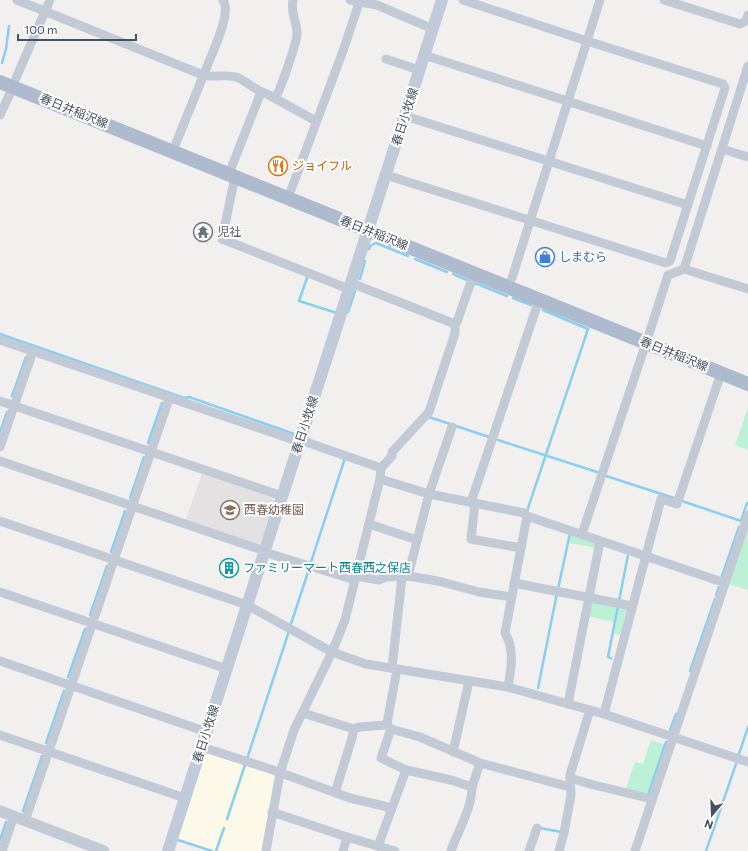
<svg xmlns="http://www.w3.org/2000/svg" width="748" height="851" font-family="Commissioner,'Noto Sans JP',sans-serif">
<rect width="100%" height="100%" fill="#f2efef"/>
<!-- commercial -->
<polygon fill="#fdf9e8" points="205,753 273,773 275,776 261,851 215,851 177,838"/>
<!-- education -->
<polygon fill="#e3e1e1" points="202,474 273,498 274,501 261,542 258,544 186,519"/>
<!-- green -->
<g fill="#bcf1d6">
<polygon points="748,408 748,450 735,445"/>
<polygon points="747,529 748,529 748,590 729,584"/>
<polygon points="570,535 597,544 596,548 569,543"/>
<polygon points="591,601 617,605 614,622 588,616"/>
<polygon points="619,605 628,607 622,635 614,634"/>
<polygon points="651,740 665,745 647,796 625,791 635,762 643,764"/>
</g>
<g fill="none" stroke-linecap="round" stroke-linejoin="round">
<!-- stream -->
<g stroke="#88cff0" stroke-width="2.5">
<polyline points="2,63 6,49 9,26"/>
<polyline points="369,249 370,246 376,243 408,256"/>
<polyline points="415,259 447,272"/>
<polyline points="453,274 467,280"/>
<polyline points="307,278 299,301 337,313"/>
<polyline points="360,279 365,261"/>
<polyline points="474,285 475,283 507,296"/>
<polyline points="513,298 531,305"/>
<polyline points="348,312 355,291"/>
<polyline points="0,334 184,398 189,397 297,435"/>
<polyline points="12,396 26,357"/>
<polyline points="428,418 429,417 489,437"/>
<polyline points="0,432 7,412"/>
<polyline points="498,440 597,472"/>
<polyline points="148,443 162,403"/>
<polyline points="606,476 674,498"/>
<polyline points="130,498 144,457"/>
<polyline points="682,501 741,521 747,503"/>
<polyline points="527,511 588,329 543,310"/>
<polyline points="111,552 125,511"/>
<polyline points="311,562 345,458"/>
<polyline points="722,576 739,527"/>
<polyline points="558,589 570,533"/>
<polyline points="716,595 719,587"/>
<polyline points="619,601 628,555"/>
<polyline points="90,615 107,566"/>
<polyline points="291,624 309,569"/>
<polyline points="611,658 608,657 618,606"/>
<polyline points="690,671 715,599"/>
<polyline points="68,677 85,629"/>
<polyline points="538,688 557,593"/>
<polyline points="670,730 676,714"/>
<polyline points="46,743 64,691"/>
<polyline points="739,754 748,727"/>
<polyline points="247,759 289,631"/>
<polyline points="648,795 666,742"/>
<polyline points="23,811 42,756"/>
<polyline points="227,819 245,765"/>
<polyline points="540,828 561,832"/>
<polyline points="0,840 6,822"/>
<polyline points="178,840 212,851"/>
<polyline points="216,851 224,828"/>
<polyline points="706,851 736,764"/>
</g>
<!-- minor -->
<g stroke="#c2cad5" stroke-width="9">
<path d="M17,0L203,75C214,78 225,74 236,77C245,80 256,91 267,94L316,121"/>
<polyline points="350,0 377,5 433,29"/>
<polyline points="664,0 740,24 746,21 748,15"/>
<polyline points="424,55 707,146"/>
<polyline points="386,59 419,70"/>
<polyline points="16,78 50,0"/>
<path d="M275,98C280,92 297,41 297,34C297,21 290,13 293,0"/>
<polyline points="0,115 13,87"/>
<polyline points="405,116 688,205"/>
<path d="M176,143L219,37C222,27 229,10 223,0"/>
<polyline points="722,149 748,157"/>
<polyline points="232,166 261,92"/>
<polyline points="386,175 666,263 670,261 725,88 723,84 587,41 463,0"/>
<polyline points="235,177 222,239 349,289"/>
<polyline points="291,190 343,51 359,3"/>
<polyline points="684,269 748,66"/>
<polyline points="512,278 600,0"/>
<polyline points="351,283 455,324 457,322 474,273"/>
<polyline points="649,334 668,275 684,269 748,289"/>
<polyline points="0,340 300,442"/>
<polyline points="0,401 282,496"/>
<polyline points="300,440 381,468"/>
<polyline points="0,447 33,351"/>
<polyline points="0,461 265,551"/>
<polyline points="380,479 429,494 524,513 527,516 725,583"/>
<polyline points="471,502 539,300"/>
<polyline points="475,503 471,539 521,548"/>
<polyline points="0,521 247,605 332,652 366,664 508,687 604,714 748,762"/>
<polyline points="369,524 417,540"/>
<polyline points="582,534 646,343"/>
<polyline points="264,552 355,580"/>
<polyline points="356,576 379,580 386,577 408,576 438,581 479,592 512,597"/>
<polyline points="408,576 429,494 452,427"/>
<polyline points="514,583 632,606"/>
<polyline points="0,592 227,669"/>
<polyline points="0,661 207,732"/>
<polyline points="392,668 402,577"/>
<path d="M508,687C511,669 515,649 505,633L527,516"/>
<polyline points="568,704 600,541"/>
<polyline points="303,713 354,729 359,727 387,725 391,729 420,737 480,763 570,787"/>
<polyline points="604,714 661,499 677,504 721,373"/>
<polyline points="387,725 388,718 397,669"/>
<path d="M391,729L381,758L406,770L451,780L472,787C472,809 458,830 451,851"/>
<polyline points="0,735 185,798"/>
<polyline points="202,747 273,770 350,798 392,808 406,770"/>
<polyline points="453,752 469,681"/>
<polyline points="570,778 590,784 652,799"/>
<polyline points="472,787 480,763"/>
<polyline points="335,793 352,738 354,729"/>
<polyline points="272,812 347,837 395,851"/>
<polyline points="25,821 169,399"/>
<polyline points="378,846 392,808"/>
<polyline points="2,851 14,816"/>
<polyline points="266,851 280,773 294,730 332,652 345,620 380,479 381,468 392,456 392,452 429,412 455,333 455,324"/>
<polyline points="343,851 347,837"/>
<polyline points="529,851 537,828"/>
<polyline points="559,851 564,833 571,795 570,775 590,710"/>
<polyline points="635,851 748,515"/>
</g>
<!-- tertiary -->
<polyline stroke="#c2cad5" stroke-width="11" points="0,811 104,851"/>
<!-- secondary -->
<polyline stroke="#c1cad9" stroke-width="12" points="168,851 442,0"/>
<!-- primary -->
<polyline stroke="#aebbcf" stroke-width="14" points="0,82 748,384"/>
</g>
<!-- icons -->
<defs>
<g id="restaurant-ring" transform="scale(1)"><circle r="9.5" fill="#fff" stroke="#e8710a" stroke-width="1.5"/><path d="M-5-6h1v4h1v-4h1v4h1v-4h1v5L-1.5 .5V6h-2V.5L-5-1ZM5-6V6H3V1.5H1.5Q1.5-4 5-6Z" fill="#e8710a"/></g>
<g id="temple-ring" transform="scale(1)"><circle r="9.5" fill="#fff" stroke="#6b7280" stroke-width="1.5"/><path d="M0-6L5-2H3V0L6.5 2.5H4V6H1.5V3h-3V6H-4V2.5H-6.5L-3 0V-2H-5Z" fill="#6b7280"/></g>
<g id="shop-ring" transform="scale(1)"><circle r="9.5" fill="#fff" stroke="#3f7fe0" stroke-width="1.5"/><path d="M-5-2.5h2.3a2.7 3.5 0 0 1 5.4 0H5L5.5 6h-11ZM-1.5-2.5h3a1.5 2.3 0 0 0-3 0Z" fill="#3f7fe0"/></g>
<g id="school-ring" transform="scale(1)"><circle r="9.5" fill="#fff" stroke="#8d6e63" stroke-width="1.5"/><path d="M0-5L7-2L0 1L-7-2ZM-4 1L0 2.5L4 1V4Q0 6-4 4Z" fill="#8d6e63"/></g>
<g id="building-ring" transform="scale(1)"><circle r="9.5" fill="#fff" stroke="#0f9aa8" stroke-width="1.5"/><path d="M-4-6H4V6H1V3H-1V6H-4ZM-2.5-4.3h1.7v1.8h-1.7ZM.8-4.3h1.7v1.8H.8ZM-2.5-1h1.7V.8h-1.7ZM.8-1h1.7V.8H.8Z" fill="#0f9aa8"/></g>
</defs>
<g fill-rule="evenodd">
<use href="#restaurant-ring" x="278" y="166"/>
<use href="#temple-ring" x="203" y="232"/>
<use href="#shop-ring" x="545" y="257"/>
<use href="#school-ring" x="230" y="510"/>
<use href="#building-ring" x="229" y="568"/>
</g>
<g text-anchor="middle" stroke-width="4" stroke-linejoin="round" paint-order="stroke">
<!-- street labels -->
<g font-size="12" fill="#47505e" stroke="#fff">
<text transform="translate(74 111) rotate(22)" y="4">春日井稲沢線</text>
<text transform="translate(405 117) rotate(-72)" y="4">春日小牧線</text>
<text transform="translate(374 233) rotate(22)" y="4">春日井稲沢線</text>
<text transform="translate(674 354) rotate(22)" y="4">春日井稲沢線</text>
<text transform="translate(305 425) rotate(-72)" y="4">春日小牧線</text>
<text transform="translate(206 734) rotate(-72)" y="4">春日小牧線</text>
</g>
<!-- food labels -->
<g font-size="12" fill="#c56008" stroke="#fff" text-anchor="start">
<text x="292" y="170">ジョイフル</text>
</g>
<!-- worship labels -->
<g font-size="12" fill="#5b616d" stroke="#fff" text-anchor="start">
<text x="217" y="236">児社</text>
</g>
<!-- shop labels -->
<g font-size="12" fill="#366cbe" stroke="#fff" text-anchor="start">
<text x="559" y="261">しまむら</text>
</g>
<!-- education labels -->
<g font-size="12" fill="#785e54" stroke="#fff" text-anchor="start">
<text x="244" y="514">西春幼稚園</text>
</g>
<!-- culture labels -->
<g font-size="12" fill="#0d838f" stroke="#fff" text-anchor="start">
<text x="243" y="572">ファミリーマート西春西之保店</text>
</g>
</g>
<!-- north arrow -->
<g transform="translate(712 815) rotate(199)" stroke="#ffffff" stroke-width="3" paint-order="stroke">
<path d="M0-3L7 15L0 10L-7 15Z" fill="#47505e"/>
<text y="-6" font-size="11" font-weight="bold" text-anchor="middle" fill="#47505e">N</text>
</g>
<!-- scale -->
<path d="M18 34v6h118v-6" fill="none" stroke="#47505e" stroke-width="2"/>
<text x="24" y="34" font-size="12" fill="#47505e" stroke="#ffffff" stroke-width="3" paint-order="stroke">100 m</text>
</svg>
